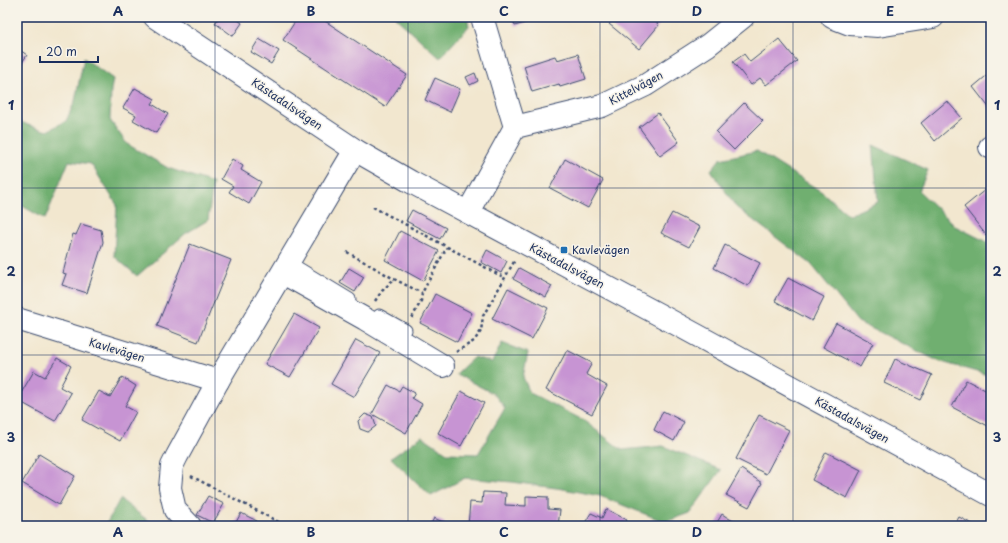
<svg xmlns="http://www.w3.org/2000/svg" width="1008" height="543" font-family="'Playpen Sans',sans-serif">
<rect width="100%" height="100%" fill="#f7f3e8"/>
<filter id="ink" filterUnits="userSpaceOnUse"><feTurbulence type="fractalNoise" baseFrequency=".025" numOctaves="2"/><feDisplacementMap in="SourceGraphic" scale="8" xChannelSelector="R" yChannelSelector="G"/><feConvolveMatrix kernelMatrix="1 2 1 2 8 2 1 2 1" color-interpolation-filters="sRGB"/></filter>
<filter id="wash" filterUnits="userSpaceOnUse"><feTurbulence type="fractalNoise" baseFrequency=".012" numOctaves="4" result="noise"/><feDisplacementMap in="SourceGraphic" scale="16" xChannelSelector="R" yChannelSelector="G"/><feGaussianBlur stdDeviation="0.9" result="paint"/><feColorMatrix in="noise" values="0 0 0 0 0 0 0 0 0 0 0 0 0 0 0 0 0 1.4 0 .05"/><feComposite in="paint" operator="in"/></filter>
<g filter="url(#wash)">
<rect width="100%" height="100%" fill="#f2e7cf"/>
<!-- forest -->
<g fill="#70af70" stroke="#466f67">
<polygon points="395,17 467,17 469,26 440,58"/>
<polygon points="84,58 113,79 111,90 110,120 127,144 168,168 213,183 208,220 185,234 137,276 114,256 117,205 91,164 69,161 45,219 17,203 17,120 28,125 47,131 66,121 75,101"/>
<polygon points="873,145 928,170 919,191 955,226 991,244 991,376 938,361 858,322 811,264 736,207 711,170 720,159 757,151 822,192 849,215 878,202"/>
<polygon points="502,343 528,353 523,377 530,393 583,420 622,450 663,446 721,470 690,513 665,522 600,496 563,489 512,482 465,478 431,496 391,458 422,436 447,453 478,454 505,408 494,394 456,374 474,357 492,362"/>
<polygon points="120,499 155,526 105,526"/>
</g>
<g id="blocks">
<!-- building -->
<g fill="#c794d3">
<polygon points="219,17 234,17 242,23 233,36 215,23"/>
<polygon points="298,17 319,17 407,75 385,107 283,40"/>
<polygon points="512,17 551,17 542,20 541,18 515,26"/>
<polygon points="615,17 650,17 659,25 639,49 609,24"/>
<polygon points="259,39 279,51 271,64 251,52"/>
<polygon points="779,39 797,61 766,85 760,78 751,85 733,62 744,54 750,62"/>
<polygon points="17,48 27,55 17,70"/>
<polygon points="578,54 586,79 560,87 559,84 532,92 524,66 555,56 557,60"/>
<polygon points="991,72 991,110 973,87"/>
<polygon points="475,73 478,81 470,85 466,77"/>
<polygon points="435,78 460,89 450,112 425,100"/>
<polygon points="135,88 155,99 152,104 168,114 156,133 133,120 136,115 123,108"/>
<polygon points="947,101 962,118 935,141 921,123"/>
<polygon points="744,103 763,121 734,150 716,132"/>
<polygon points="658,113 679,142 660,156 639,127"/>
<polygon points="232,159 243,166 241,170 261,182 249,204 229,192 233,186 221,179"/>
<polygon points="565,159 603,180 588,208 550,188"/>
<polygon points="991,185 991,231 986,235 964,207"/>
<polygon points="412,210 446,228 440,239 406,221"/>
<polygon points="672,213 700,227 689,247 661,233"/>
<polygon points="81,224 101,230 103,242 87,293 62,285 66,274 63,273 73,234 76,235"/>
<polygon points="400,231 439,251 423,281 385,260"/>
<polygon points="190,244 231,260 198,342 157,326"/>
<polygon points="725,245 760,263 748,286 714,268"/>
<polygon points="487,250 507,261 501,273 481,262"/>
<polygon points="349,268 364,277 355,292 340,283"/>
<polygon points="519,268 552,286 546,297 513,279"/>
<polygon points="788,278 824,297 812,321 775,301"/>
<polygon points="508,288 548,308 532,339 492,319"/>
<polygon points="435,294 472,313 457,342 420,323"/>
<polygon points="294,314 319,328 290,377 265,364"/>
<polygon points="836,323 873,343 860,367 823,347"/>
<polygon points="356,340 380,353 354,397 331,384"/>
<polygon points="567,350 592,363 586,374 607,386 592,414 546,390"/>
<polygon points="57,358 71,366 60,387 71,393 55,421 17,400 34,371 45,377"/>
<polygon points="895,359 932,375 920,400 884,383"/>
<polygon points="122,377 136,386 125,406 136,412 120,441 82,420 99,391 110,397"/>
<polygon points="966,380 991,393 991,421 988,426 952,407"/>
<polygon points="388,385 399,391 402,386 415,393 412,398 422,404 406,433 372,414"/>
<polygon points="461,391 484,403 461,446 438,433"/>
<polygon points="663,411 684,422 674,441 654,430"/>
<polygon points="365,414 373,417 376,426 368,432 360,429 358,421"/>
<polygon points="759,415 789,430 766,474 736,459"/>
<polygon points="826,452 861,470 847,498 812,480"/>
<polygon points="39,454 75,476 59,505 22,483"/>
<polygon points="741,469 762,483 749,507 726,495"/>
<polygon points="483,492 506,493 505,505 526,506 526,496 548,497 548,509 560,510 558,526 468,526 470,502 482,503"/>
<polygon points="208,496 224,504 213,523 197,515"/>
<polygon points="606,509 627,520 624,526 583,526 591,513 602,518"/>
<polygon points="241,513 257,521 254,526 234,526"/>
<polygon points="722,514 739,525 738,526 715,526"/>
<polygon points="959,517 976,526 954,526"/>
<polygon points="434,518 445,523 444,526 430,526"/>
</g>
</g>
</g>
<g filter="url(#ink)">
<use href="#blocks" fill-opacity="0" stroke="#3b4b6f" stroke-width="1"/>
<g fill="none" stroke-linecap="round" stroke-linejoin="round">
<!-- service casing -->
<g stroke="#3b4b6f" stroke-width="13">
<g id="service">
<polyline points="289,262 350,299"/>
<polyline points="379,315 406,330"/>
</g>
</g>
<!-- minor casing -->
<g stroke="#3b4b6f" stroke-width="24">
<g id="minor">
<polyline points="155,17 355,150 411,182 669,320 991,495"/>
<polyline points="482,17 505,94 515,127"/>
<polyline points="832,17 850,24 878,26 922,19 933,17"/>
<polyline points="990,147 991,147"/>
<polyline points="468,212 515,127 602,106 646,85 708,45 743,17"/>
<polyline points="283,273 365,319 443,366"/>
<polyline points="17,319 218,381"/>
<polyline points="190,526 175,510 170,488 172,466 177,456 218,381 225,369 355,150"/>
</g>
</g>
<!-- path -->
<g stroke="#3b4b6f" stroke-width="2.5" stroke-dasharray="3 3" stroke-linecap="butt">
<polyline points="373,207 505,278"/>
<polyline points="347,252 394,279 422,293"/>
<polyline points="375,301 382,291 394,279"/>
<polyline points="412,318 421,301 422,293 447,247"/>
<polyline points="456,352 474,341 481,331 483,316 515,260"/>
<polyline points="191,476 286,526"/>
</g>
<!-- service -->
<use href="#service" stroke="#fff" stroke-width="11"/>
<!-- minor -->
<use href="#minor" stroke="#fff" stroke-width="22"/>
</g>
</g>
<!-- grid -->
<path fill="none" stroke="#1b2f5e" stroke-width="1" stroke-opacity="0.55" d="M215,17V526M408,17V526M600,17V526M793,17V526M17,188H991M17,355H991"/>
<!-- markers -->
<rect fill="#1f6fb2" stroke="#f7f3e8" stroke-width="1.5" x="560" y="246" width="8" height="8" rx="2"/>
<g text-anchor="middle" stroke-width="3" stroke-linejoin="round" paint-order="stroke">
<!-- street labels -->
<g font-size="11" fill="#1b2f5e" stroke="#f7f3e8">
<text transform="translate(636 88) rotate(-28)" y="4">Kittelvägen</text>
<text transform="translate(287 104) rotate(34)" y="4">Kästadalsvägen</text>
<text transform="translate(567 266) rotate(28)" y="4">Kästadalsvägen</text>
<text transform="translate(117 350) rotate(17)" y="4">Kavlevägen</text>
<text transform="translate(852 420) rotate(29)" y="4">Kästadalsvägen</text>
</g>
<!-- poi labels -->
<g font-size="11" fill="#1b2f5e" stroke="#f7f3e8" text-anchor="start">
<text x="572" y="254">Kavlevägen</text>
</g>
</g>
<!-- margin -->
<rect width="1008" height="543" fill="none" stroke="#f7f3e8" stroke-width="44"/>
<!-- scale -->
<path d="M40 56v6h58v-6" fill="none" stroke="#1b2f5e" stroke-width="2"/>
<text x="46" y="56" font-size="12" fill="#1b2f5e" stroke="#f7f3e8" stroke-width="3" paint-order="stroke">20 m</text>
<rect x="22" y="22" width="964" height="499" fill="none" stroke="#1b2f5e" stroke-width="1.5"/>
<g font-size="13" text-anchor="middle" font-weight="bold" fill="#1b2f5e">
<text x="118" y="16">A</text>
<text x="311" y="16">B</text>
<text x="504" y="16">C</text>
<text x="697" y="16">D</text>
<text x="890" y="16">E</text>
<text x="11" y="110">1</text>
<text x="997" y="110">1</text>
<text x="11" y="276">2</text>
<text x="997" y="276">2</text>
<text x="11" y="442">3</text>
<text x="997" y="442">3</text>
<text x="118" y="537">A</text>
<text x="311" y="537">B</text>
<text x="504" y="537">C</text>
<text x="697" y="537">D</text>
<text x="890" y="537">E</text>
</g>
</svg>
